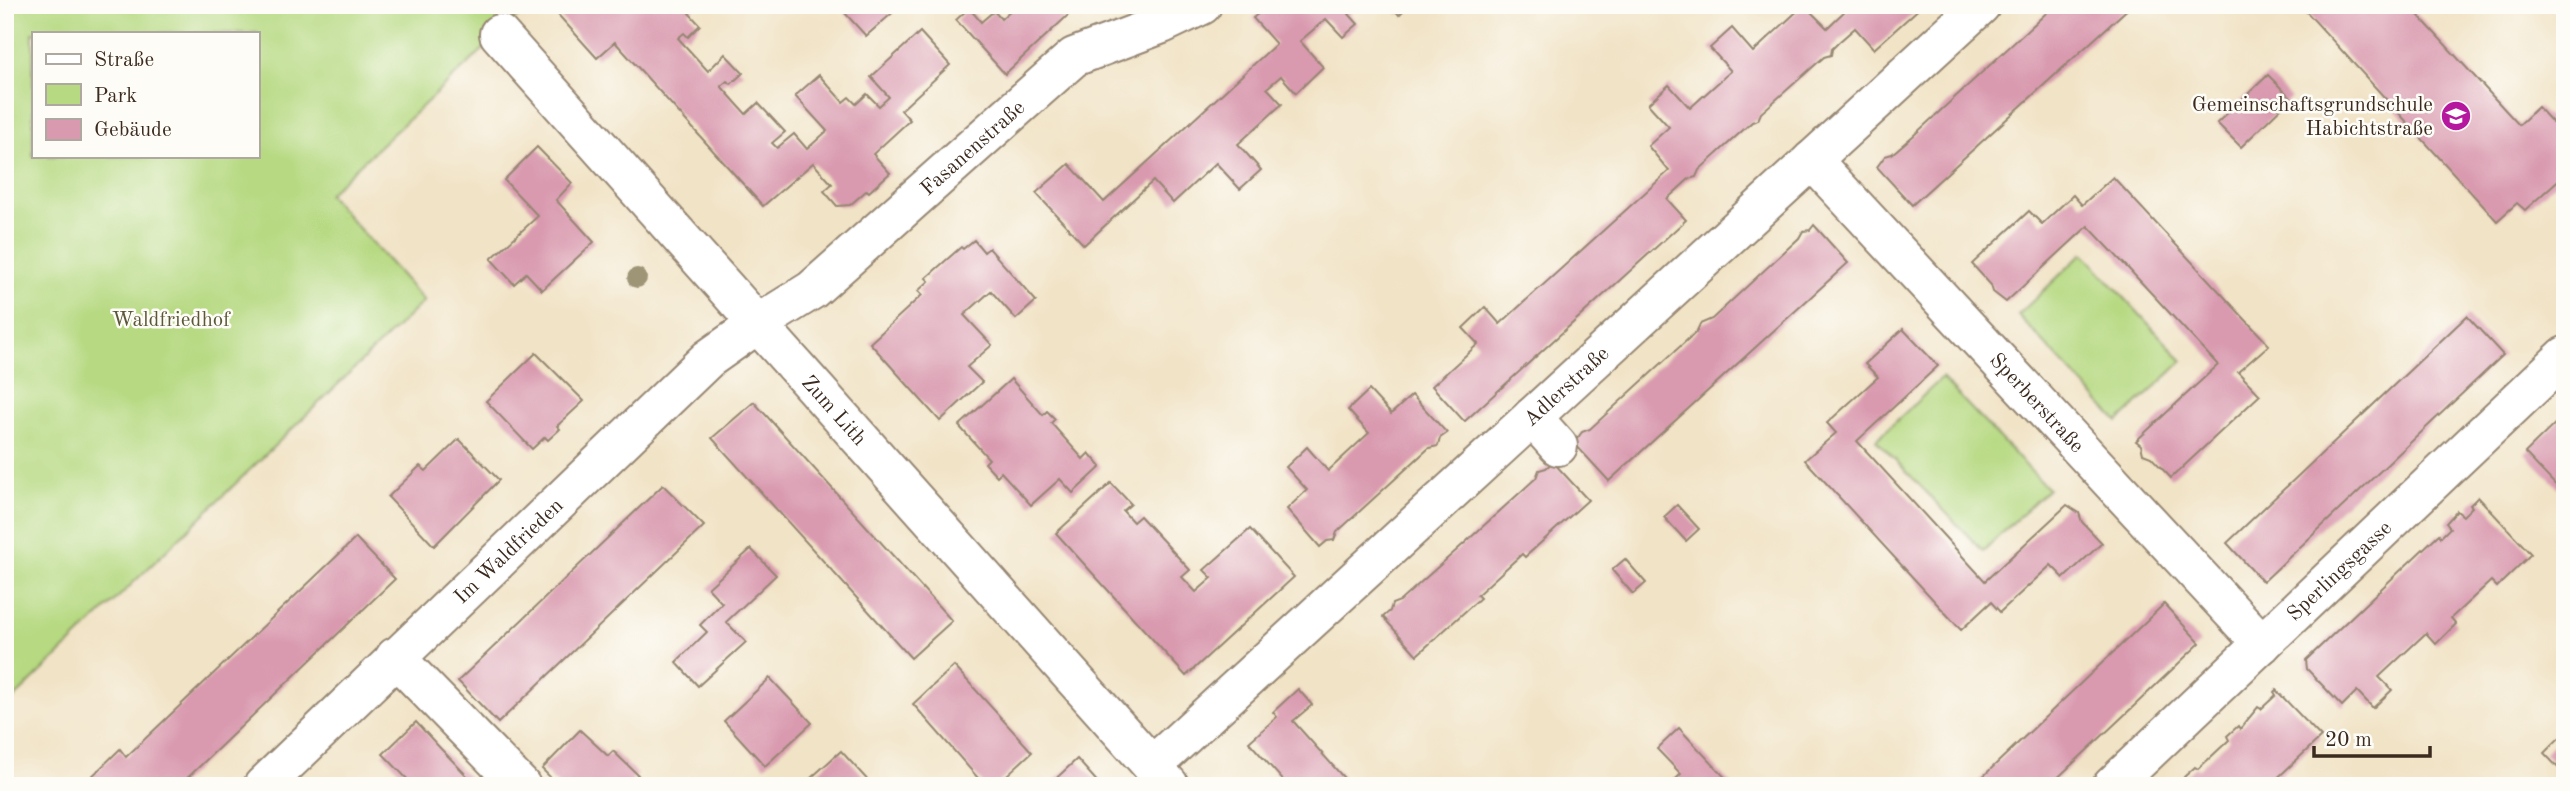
<svg xmlns="http://www.w3.org/2000/svg" width="2570" height="791" font-family="'Old Standard TT',serif">
<rect width="100%" height="100%" fill="#fdfcf7"/>
<filter id="ink" filterUnits="userSpaceOnUse"><feTurbulence type="fractalNoise" baseFrequency=".0143" numOctaves="2"/><feDisplacementMap in="SourceGraphic" scale="14" xChannelSelector="R" yChannelSelector="G"/><feConvolveMatrix kernelMatrix="1 2 1 2 8 2 1 2 1" color-interpolation-filters="sRGB"/></filter>
<filter id="wash" filterUnits="userSpaceOnUse"><feTurbulence type="fractalNoise" baseFrequency=".00686" numOctaves="4" result="noise"/><feDisplacementMap in="SourceGraphic" scale="28" xChannelSelector="R" yChannelSelector="G"/><feGaussianBlur stdDeviation="1.57" result="paint"/><feColorMatrix in="noise" values="0 0 0 0 0 0 0 0 0 0 0 0 0 0 0 0 0 1.4 0 .05"/><feComposite in="paint" operator="in"/></filter>
<g filter="url(#wash)">
<rect width="100%" height="100%" fill="#f1e3c6"/>
<!-- green -->
<g fill="#b6d981" stroke="#788250" stroke-width="2" fill-rule="evenodd">
<path d="M5,5H531L328,194L424,301L5,707ZM33,33H257V156H33Z"/>
<polygon points="2083,253 2183,361 2118,422 2018,315"/>
<polygon points="1942,378 2048,489 1983,551 1876,440"/>
</g>
<g id="blocks">
<!-- building -->
<g fill="#d99aaf">
<polygon points="507,5 530,5 518,16"/>
<polygon points="555,5 697,5 689,13 700,25 688,37 684,33 678,38 708,71 725,54 743,73 731,84 727,81 721,86 746,114 758,103 785,132 772,143 777,148 794,134 807,149 827,131 795,96 819,75 843,102 849,97 856,104 867,94 879,106 889,97 871,77 920,32 950,65 901,110 910,120 873,154 890,173 869,192 867,190 850,205 837,206 824,191 832,184 813,163 763,206 615,42 597,58 552,8"/>
<polygon points="851,5 895,5 898,8 866,36 844,12"/>
<polygon points="1013,5 1079,5 1005,74 956,20 969,8 981,22 994,11 1001,19 1014,7"/>
<polygon points="1268,5 1359,5 1349,14 1358,24 1343,37 1326,19 1300,41 1323,67 1296,93 1281,76 1267,88 1282,104 1238,144 1261,170 1240,189 1216,163 1173,203 1153,181 1084,245 1036,193 1069,164 1104,202 1276,44 1253,18"/>
<polygon points="1391,5 1409,5 1399,15"/>
<polygon points="1804,5 1827,28 1851,5 1923,5 1874,49 1855,28 1839,42 1832,49 1831,55 1824,57 1761,113 1758,120 1752,122 1699,170 1696,177 1689,179 1667,199 1686,220 1465,421 1463,420 1432,386 1478,344 1463,328 1485,307 1500,324 1669,171 1648,146 1669,127 1648,104 1669,85 1690,108 1731,71 1710,48 1732,28 1753,52"/>
<polygon points="2055,5 2132,5 1912,205 1877,167 1885,156 1892,154 1913,136"/>
<polygon points="2305,5 2409,5 2519,125 2538,107 2565,136 2565,160 2556,167 2564,175 2525,210 2517,203 2497,221 2303,8"/>
<polygon points="2268,75 2291,98 2241,147 2217,123"/>
<polygon points="537,147 572,183 556,200 594,242 542,290 526,273 514,284 491,259 538,216 504,180"/>
<polygon points="2113,177 2269,345 2238,372 2260,395 2171,478 2151,457 2143,454 2141,445 2136,441 2218,365 2126,266 2088,226 2006,302 1993,292 1991,285 1972,264 2029,211 2042,224 2073,195 2082,205"/>
<polygon points="1814,225 1848,263 1609,481 1574,443 1582,432 1590,429 1697,331 1700,324 1712,319 1799,238 1803,231 1810,230"/>
<polygon points="974,240 984,252 989,248 1036,301 1016,319 991,291 964,315 992,345 967,367 982,382 940,421 870,343 922,295 918,291 929,281 926,278 961,247 963,249"/>
<polygon points="2467,316 2503,355 2263,582 2227,543"/>
<polygon points="1903,329 1938,366 1857,441 1985,581 2067,505 2079,513 2082,522 2102,543 2064,578 2051,565 2000,612 1991,602 1961,630 1805,460 1836,433 1827,423 1878,377 1865,364"/>
<polygon points="536,353 584,401 557,426 560,429 548,440 545,437 532,449 486,401"/>
<polygon points="1011,379 1043,415 1047,411 1055,419 1051,423 1083,459 1089,453 1101,467 1073,493 1060,479 1031,505 1001,472 997,476 985,463 989,459 959,426"/>
<polygon points="1369,390 1391,414 1412,395 1447,433 1440,438 1438,446 1429,448 1337,532 1334,540 1327,541 1320,547 1287,509 1307,490 1286,467 1307,447 1328,471 1369,433 1348,410"/>
<polygon points="754,402 952,621 911,658 712,438"/>
<polygon points="2565,414 2565,495 2525,453"/>
<polygon points="459,439 499,480 434,546 388,497 420,466 426,471"/>
<polygon points="1553,462 1588,500 1525,557 1522,554 1477,595 1480,598 1417,655 1383,617 1390,611 1392,604 1400,601 1468,540 1536,478 1539,470 1546,468"/>
<polygon points="1111,483 1131,504 1123,511 1133,522 1140,516 1190,570 1182,577 1196,592 1212,578 1204,570 1250,529 1294,577 1186,676 1056,533"/>
<polygon points="663,485 704,526 498,723 458,681"/>
<polygon points="2478,497 2531,554 2497,587 2491,581 2451,618 2456,624 2436,644 2426,633 2379,677 2392,690 2373,708 2357,691 2342,706 2307,669 2306,660 2439,534 2441,537 2450,528 2446,523 2457,511 2463,516 2472,507 2470,505"/>
<polygon points="1677,505 1699,529 1686,541 1664,517"/>
<polygon points="356,538 395,579 179,786 82,786 120,749 126,757"/>
<polygon points="751,549 776,575 726,622 746,642 698,686 676,662 707,632 700,625 722,603 708,588"/>
<polygon points="1625,559 1646,583 1633,594 1612,570"/>
<polygon points="2164,604 2200,643 2135,705 2049,786 1973,786"/>
<polygon points="954,666 1032,752 995,786 985,786 913,704"/>
<polygon points="770,678 812,723 765,766 724,721"/>
<polygon points="1298,689 1312,705 1293,721 1351,786 1288,786 1249,742 1277,717 1273,712"/>
<polygon points="2276,690 2321,737 2269,786 2180,786 2186,780 2184,777 2195,767 2198,769 2229,740 2227,736 2238,726 2240,729 2258,707 2261,709 2276,695 2274,692"/>
<polygon points="416,722 441,749 477,786 414,786 383,754"/>
<polygon points="1679,728 1733,786 1669,786 1681,774 1657,749"/>
<polygon points="580,730 608,756 613,751 638,775 631,780 637,786 559,786 542,769"/>
<polygon points="2559,738 2565,743 2565,775 2544,753"/>
<polygon points="841,751 873,786 802,786"/>
<polygon points="1077,759 1101,786 1048,786"/>
</g>
</g>
</g>
<g filter="url(#ink)">
<use href="#blocks" fill-opacity="0" stroke="#968672" stroke-width="2"/>
<g fill="none" stroke-linecap="round" stroke-linejoin="round">
<!-- minor casing -->
<g stroke="#968672" stroke-width="42">
<g id="minor">
<path id="s1" d="M499,34L1169,785"/>
<path id="s2" d="M1812,160L2262,644"/>
<polyline points="1532,417 1558,446"/>
<polyline points="395,657 521,786"/>
<path id="s3" d="M1152,766L1981,5"/>
<path id="s4" d="M263,786L708,359L759,323L812,290L1074,57L1162,24L1202,5"/>
<path id="s5" d="M2112,786L2565,356"/>
</g>
</g>
<!-- minor -->
<use href="#minor" stroke="#fff" stroke-width="38"/>
</g>
<!-- trees -->
<circle fill="#9e9577" cx="637" cy="278" r="10"/>
</g>
<!-- icons -->
<defs>
<g id="school-disc" transform="scale(1.575)"><circle r="9.5" fill="#b5179e" stroke="#fdfcf7"/><path d="M0-5L7-2L0 1L-7-2ZM-4 1L0 2.5L4 1V4Q0 6-4 4Z" fill="#fff"/></g>
</defs>
<g fill-rule="evenodd">
<use href="#school-disc" x="2456" y="116"/>
</g>
<g text-anchor="middle" stroke-width="5" stroke-linejoin="round" paint-order="stroke">
<!-- poi labels -->
<g font-size="21" fill="#3b2a1e" stroke="#fdfcf7" text-anchor="end">
<text x="2433" y="111">Gemeinschaftsgrundschule<tspan x="2433" dy="24">Habichtstraße</tspan></text>
</g>
<!-- street labels -->
<g font-size="21" fill="#3b2a1e" stroke="#fdfcf7">
<text dy="7" stroke="none"><textPath href="#s4" startOffset="956">Fasanenstraße</textPath></text>
<text dy="7" stroke="none"><textPath href="#s3" startOffset="562">Adlerstraße</textPath></text>
<text dy="7" stroke="none"><textPath href="#s2" startOffset="331">Sperberstraße</textPath></text>
<text dy="7" stroke="none"><textPath href="#s1" startOffset="504">Zum Lith</textPath></text>
<text dy="7" stroke="none"><textPath href="#s4" startOffset="340">Im Waldfrieden</textPath></text>
<text dy="7" stroke="none"><textPath href="#s5" startOffset="313">Sperlingsgasse</textPath></text>
</g>
<!-- park labels -->
<g font-size="21" fill="#5a5637" stroke="#fdfcf7">
<text x="171" y="326">Waldfriedhof</text>
</g>
</g>
<!-- margin -->
<rect width="2570" height="791" fill="none" stroke="#fdfcf7" stroke-width="28"/>
<!-- legend -->
<rect x="32" y="32" width="228" height="126" fill="#fdfcf7" stroke="#afa8a0" stroke-width="2"/>
<rect x="46" y="54" width="35" height="10" fill="#ffffff" stroke="#afa8a0" stroke-width="2"/>
<text x="94" y="66" font-size="21" fill="#3b2a1e">Straße</text>
<rect x="46" y="84" width="35" height="21" fill="#b6d981" stroke="#afa8a0" stroke-width="2"/>
<text x="94" y="102" font-size="21" fill="#3b2a1e">Park</text>
<rect x="46" y="119" width="35" height="21" fill="#d99aaf" stroke="#afa8a0" stroke-width="2"/>
<text x="94" y="136" font-size="21" fill="#3b2a1e">Gebäude</text>
<!-- scale -->
<path d="M2314 746v10h116v-10" fill="none" stroke="#3b2a1e" stroke-width="3.5"/>
<text x="2325" y="746" font-size="21" fill="#3b2a1e" stroke="#fdfcf7" stroke-width="5" paint-order="stroke">20 m</text>
</svg>
